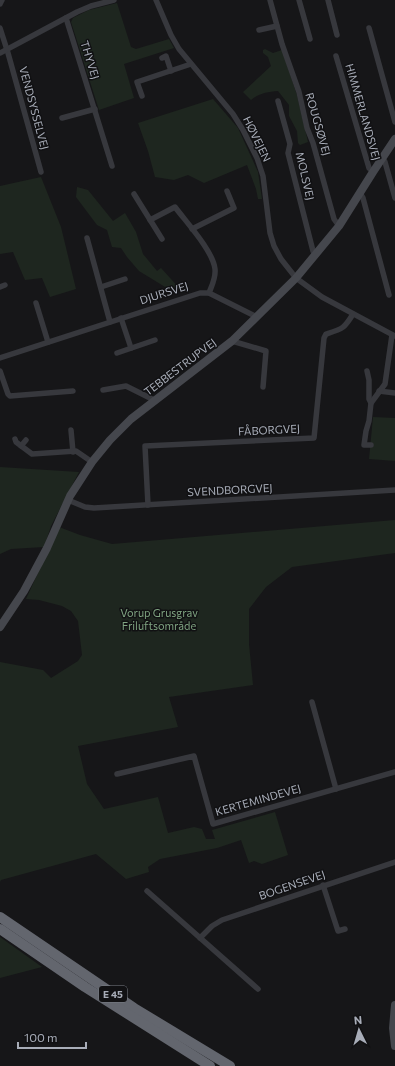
<svg xmlns="http://www.w3.org/2000/svg" width="395" height="1066" font-family="Commissioner,sans-serif">
<rect width="100%" height="100%" fill="#161618"/>
<!-- green -->
<g fill="#1e261f">
<polygon points="117,3 131,47 136,49 169,39 174,48 124,64 134,98 99,110 71,22 73,18 89,10"/>
<path d="M265,49L273,53L282,50L297,95L308,142L300,145L298,143L297,131L289,116V105L278,91C267,92 260,93 251,100L243,92L271,66L268,57L263,53V50Z"/>
<polygon points="213,99 238,128 258,172 262,199 258,199 256,189 247,165 204,183 188,175 174,180 155,177 148,151 138,123"/>
<polygon points="41,177 61,227 76,289 50,297 42,278 25,280 13,252 0,254 0,186"/>
<polygon points="77,187 88,190 113,221 125,213 136,232 143,254 157,271 161,268 180,289 175,293 139,271 127,257 121,248 112,247 107,230 97,225 76,197"/>
<polygon points="373,417 395,418 395,461 369,459"/>
<polygon points="0,467 79,472 51,526 44,547 11,549 0,554"/>
<polygon points="395,520 395,553 292,567 266,587 249,609 249,644 253,685 169,697 178,727 78,746 87,784 104,809 158,797 168,833 194,827 202,829 206,839 215,839 212,830 275,812 288,855 262,864 254,861 249,863 241,840 217,848 160,859 148,867 149,872 126,879 96,854 1,880 0,882 0,662 43,670 51,678 78,661 82,655 78,621 71,611 62,606 39,600 26,599 59,527 80,535 112,544"/>
<polygon points="0,937 42,967 0,978"/>
</g>
<g fill="none" stroke-linecap="round" stroke-linejoin="round">
<!-- street -->
<g stroke="#37383d" stroke-width="5.5">
<polyline points="156,0 171,35 179,49 233,114 243,130 257,158 263,176 270,233 274,246 281,259 296,278 322,297 395,336"/>
<polyline points="270,0 282,44 299,92 307,128 313,143 334,219 339,226"/>
<polyline points="299,0 310,39"/>
<polyline points="328,0 337,35"/>
<polyline points="0,4 2,0"/>
<polyline points="66,18 112,166"/>
<polyline points="0,28 8,53 41,172"/>
<polyline points="369,28 395,122"/>
<polyline points="259,30 277,26"/>
<polyline points="0,53 77,12 91,6 114,0"/>
<polyline points="336,56 369,168 373,172"/>
<polyline points="162,58 166,56 171,71"/>
<polyline points="142,96 137,82 191,64"/>
<polyline points="278,101 290,144 288,153 313,251 316,255"/>
<polyline points="62,118 95,109"/>
<polyline points="382,157 385,162 395,198"/>
<polyline points="360,193 363,198 389,295"/>
<polyline points="134,194 162,239"/>
<path d="M150,220L175,207C187,223 213,251 215,269C216,278 212,285 209,293"/>
<polyline points="192,229 234,208 227,191"/>
<polyline points="87,238 110,322"/>
<polyline points="0,287 5,285"/>
<polyline points="101,287 125,279"/>
<polyline points="36,303 48,342"/>
<polyline points="121,318 131,348"/>
<polyline points="232,341 266,351 263,387"/>
<polyline points="117,353 155,340"/>
<polyline points="0,358 200,293 209,293 257,317"/>
<polyline points="0,371 8,394 10,396 73,391"/>
<polyline points="367,371 369,380 369,399 371,403"/>
<polyline points="103,390 126,386 154,400"/>
<polyline points="379,391 395,393"/>
<polyline points="71,430 73,452"/>
<polyline points="15,439 16,442 32,454 76,451 92,462"/>
<polyline points="371,445 364,445 366,431 369,421 371,403 385,384 392,335"/>
<polyline points="21,446 26,440"/>
<polyline points="68,500 85,507 94,508 395,490"/>
<path d="M148,505L145,446L314,438L324,338L326,334C342,329 344,329 353,314"/>
<polyline points="312,702 336,789"/>
<polyline points="117,774 194,756 213,824 395,772"/>
<polyline points="323,885 338,931 345,929"/>
<polyline points="147,891 258,989"/>
<polyline points="200,938 212,926 222,920 395,862"/>
</g>
<!-- secondary -->
<g stroke="#45474d" stroke-width="8">
<polyline points="0,627 24,591 47,548 70,496 92,462 110,440 131,419 232,341 296,278 339,226 373,172 395,139"/>
<polyline points="395,1005 393,1028 395,1046"/>
</g>
<!-- highway -->
<g stroke="#63666e" stroke-width="10">
<polyline points="0,917 134,1008 230,1066"/>
<polyline points="0,929 85,987 210,1066"/>
</g>
</g>
<g text-anchor="middle" stroke-width="3" stroke-linejoin="round" paint-order="stroke">
<!-- shield labels -->
<rect fill="#111113" stroke="#7b7e86" stroke-width="1" x="99" y="986" width="28" height="16" rx="3"/>
<g font-size="10" font-weight="bold" fill="#a8adb8">
<text x="113" y="998">E 45</text>
</g>
<!-- street labels -->
<g font-size="11" fill="#a8adb8" stroke="#111113">
<text transform="translate(90 60) rotate(73)" y="4">THYVEJ</text>
<text transform="translate(34 108) rotate(75)" y="4">VENDSYSSELVEJ</text>
<text transform="translate(363 112) rotate(74)" y="4">HIMMERLANDSVEJ</text>
<text transform="translate(318 124) rotate(74)" y="4">ROUGSØVEJ</text>
<text transform="translate(257 139) rotate(64)" y="4">HØVEJEN</text>
<text transform="translate(305 176) rotate(77)" y="4">MOLSVEJ</text>
<text transform="translate(164 293) rotate(-18)" y="4">DJURSVEJ</text>
<text transform="translate(180 367) rotate(-37)" y="4">TEBBESTRUPVEJ</text>
<text transform="translate(269 430) rotate(-3)" y="4">FÅBORGVEJ</text>
<text transform="translate(230 490) rotate(-3)" y="4">SVENDBORGVEJ</text>
<text transform="translate(258 800) rotate(-16)" y="4">KERTEMINDEVEJ</text>
<text transform="translate(292 885) rotate(-19)" y="4">BOGENSEVEJ</text>
</g>
<!-- park labels -->
<g font-size="11" fill="#7fa381" stroke="#111113">
<text x="159" y="617">Vorup Grusgrav<tspan x="159" dy="13">Friluftsområde</tspan></text>
</g>
</g>
<!-- north arrow -->
<g transform="translate(359 1030) rotate(355)" stroke="#111113" stroke-width="3" paint-order="stroke">
<path d="M0-3L7 15L0 10L-7 15Z" fill="#a8adb8"/>
<text y="-6" font-size="11" font-weight="bold" text-anchor="middle" fill="#a8adb8">N</text>
</g>
<!-- scale -->
<path d="M18 1042v6h68v-6" fill="none" stroke="#a8adb8" stroke-width="2"/>
<text x="24" y="1042" font-size="12" fill="#a8adb8" stroke="#111113" stroke-width="3" paint-order="stroke">100 m</text>
</svg>
